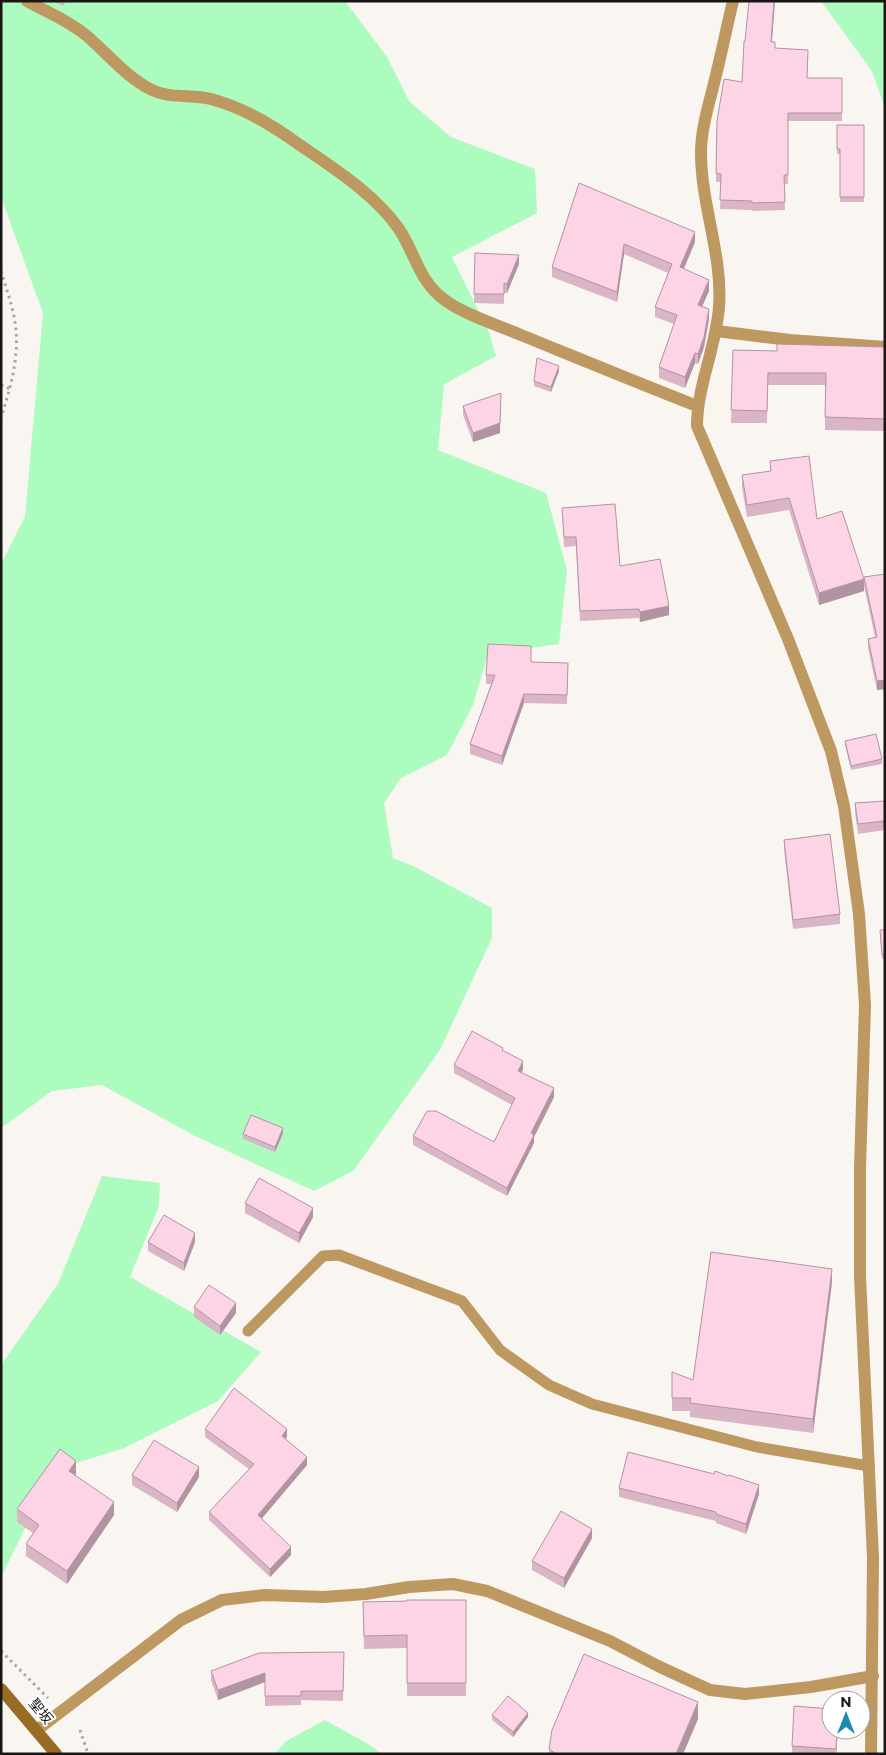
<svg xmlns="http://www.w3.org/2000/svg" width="886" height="1755" font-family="Montserrat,'Noto Sans JP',sans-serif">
<rect width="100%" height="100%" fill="#f9f5f1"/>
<!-- green -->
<g fill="#abfcbe">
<polygon points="1,1 345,1 387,57 409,101 451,137 535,169 537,213 452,257 489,332 496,356 444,384 438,450 546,493 567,570 559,644 488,654 473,705 447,755 401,778 384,803 393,858 413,866 492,908 492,938 440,1050 353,1171 314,1191 193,1135 102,1085 52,1091 1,1128 1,564 25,517 43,313 1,197"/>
<polygon points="821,1 885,1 885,108 872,71"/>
<polygon points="102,1176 160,1183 159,1206 130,1277 261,1352 218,1401 124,1448 54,1470 1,1577 1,1365 58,1284"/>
<polygon points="325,1720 368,1744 382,1754 275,1754 286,1741"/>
</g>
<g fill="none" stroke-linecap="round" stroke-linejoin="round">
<!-- path -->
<g stroke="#a8a6a3" stroke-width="3" stroke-dasharray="2.5 4" stroke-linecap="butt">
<path d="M1,271C5,285 10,298 13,312C22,348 12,383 1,418"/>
<polyline points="1,385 10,389"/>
<polyline points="1,1651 48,1698"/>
<polyline points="80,1730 88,1754"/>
</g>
<!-- lane -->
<polyline stroke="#be9861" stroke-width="11" points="248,1331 323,1256 339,1255 462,1301 500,1350 549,1385 592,1404 757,1447 869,1466"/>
<!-- street -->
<g stroke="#be9861" stroke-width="12">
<path d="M27,1C48,13 68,20 87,36C108,54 126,77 152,90C170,99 192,94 211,99C242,107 272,125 297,143C332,167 375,194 399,229C414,251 418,278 441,297C459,313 498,325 521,335C580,359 638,383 697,406"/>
<path d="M733,1C727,26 722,51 716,75C710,101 701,127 701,153C701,205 723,256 719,307C716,348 697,386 697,426L788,639L831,751L844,806L859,914L865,1005L860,1168V1276L873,1558L871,1754"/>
<polyline points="716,331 790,340 885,347"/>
<polyline points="37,1730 181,1620 222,1600 265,1595 323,1597 366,1594 409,1587 453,1584 487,1591 610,1641 660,1667 710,1690 745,1694 811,1687 873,1676"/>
</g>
<!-- secondary -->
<polyline stroke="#986c24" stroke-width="12" points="1,1689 56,1754"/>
</g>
<!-- wall -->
<g fill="#dab5c6">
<polygon points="51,1 65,1 64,6"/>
<polygon points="775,1 772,42 775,48 807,78 842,78 842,121 788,121 788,184 784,184 785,210 752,211 752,210 720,209 721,182 716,182 717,121 742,82 745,41"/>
<polygon points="837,125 864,125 864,202 840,202 840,154 837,154"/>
<polygon points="579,183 695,242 684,269 709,291 702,307 709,319 704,347 698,364 695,363 685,388 659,378 659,367 674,324 655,317 655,307 668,273 624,254 617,302 552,277 552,267"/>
<polygon points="475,253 519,264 507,293 504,293 504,304 474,303"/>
<polygon points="885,347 885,431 825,430 825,385 768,385 767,423 731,423 733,350 777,351"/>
<polygon points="559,371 551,392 534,386 534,381"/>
<polygon points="463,406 500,433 473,442 463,415"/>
<polygon points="770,461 817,519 864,591 819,605 789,510 747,517 742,487 742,475 770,471"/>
<polygon points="562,508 669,615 640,622 639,618 580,621 576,546 564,547"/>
<polygon points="885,574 885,689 877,690 868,648 868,639 875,637 864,586 864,577"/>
<polygon points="531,662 568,663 567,704 524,703 502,765 470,754 470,744 491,684 486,684 486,675"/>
<polygon points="845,741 882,759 882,764 851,770 845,745"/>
<polygon points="885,801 885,830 858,834 855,812 855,803"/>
<polygon points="784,840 840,914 840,924 793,929 784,849"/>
<polygon points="885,930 885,958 882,959 880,935"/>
<polygon points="503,1051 523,1069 522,1073 554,1097 534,1137 534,1143 507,1196 413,1145 413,1136 494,1142 512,1105 454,1073 454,1065"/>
<polygon points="283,1133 275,1152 243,1139 243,1134"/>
<polygon points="245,1203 313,1217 299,1243 245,1213"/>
<polygon points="148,1242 195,1242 184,1271 148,1251"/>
<polygon points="832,1282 813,1433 690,1417 690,1411 672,1411 672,1372 693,1380"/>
<polygon points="194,1307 236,1313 220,1335 194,1317"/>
<polygon points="205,1429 287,1437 285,1439 307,1465 262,1518 291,1555 270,1577 209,1520 209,1512 249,1469 205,1437"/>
<polygon points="76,1474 75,1476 114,1515 67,1584 26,1556 26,1544 33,1533 17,1522 17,1509"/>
<polygon points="132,1475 199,1477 177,1512 132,1485"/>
<polygon points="619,1488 759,1494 746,1534 716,1523 716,1521 619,1497"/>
<polygon points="592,1538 564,1588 532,1570 532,1561"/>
<polygon points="466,1600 466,1696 407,1696 407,1648 364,1649 363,1602"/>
<polygon points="344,1652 343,1701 301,1700 301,1705 265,1706 265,1682 218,1700 211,1680 211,1671"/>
<polygon points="492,1715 528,1717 513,1737 492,1720"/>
<polygon points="698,1719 683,1754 549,1754 549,1749"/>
<polygon points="831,1730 838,1730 836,1754 792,1754 792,1746"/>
</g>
<!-- shaded-wall -->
<g fill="#b194a1">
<polygon points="774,1 775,1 771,50 771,42"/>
<polygon points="695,232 695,242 680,277 680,267"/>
<polygon points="624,244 624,254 617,302 617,292"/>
<polygon points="519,255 519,264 507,293 507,284"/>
<polygon points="709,280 709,291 698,315 698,305"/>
<polygon points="709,309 709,319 704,347 698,364 698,354"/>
<polygon points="695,353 695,363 685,388 685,377"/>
<polygon points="559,366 559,371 551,392 551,387"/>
<polygon points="501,393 500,433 473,442 473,433"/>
<polygon points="864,579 864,591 819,605 819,593"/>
<polygon points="669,606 669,615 640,622 640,612"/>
<polygon points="885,680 885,689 877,690 877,681"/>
<polygon points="524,694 524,703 502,765 502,756"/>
<polygon points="523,1061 523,1069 518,1080 518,1071"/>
<polygon points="554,1088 554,1097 534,1137 534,1143 507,1196 507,1188 531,1133"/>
<polygon points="283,1128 283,1133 275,1152 275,1147"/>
<polygon points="313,1208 313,1217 299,1243 299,1233"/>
<polygon points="195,1233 195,1242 184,1271 184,1263"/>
<polygon points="832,1269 832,1282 813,1433 813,1419"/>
<polygon points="236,1303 236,1313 220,1335 220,1326"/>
<polygon points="287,1429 287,1437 282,1444 282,1436"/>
<polygon points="307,1457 307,1465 258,1523 258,1515"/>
<polygon points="76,1461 76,1474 69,1484 69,1471"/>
<polygon points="199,1467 199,1477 177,1512 177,1503"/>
<polygon points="759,1485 759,1494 746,1534 746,1524"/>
<polygon points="114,1502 114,1515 67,1584 67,1571"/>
<polygon points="592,1529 592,1538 564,1588 564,1578"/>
<polygon points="291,1547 291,1555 270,1577 270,1569"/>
<polygon points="265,1673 265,1682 218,1700 218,1690"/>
<polygon points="698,1702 698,1719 683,1754 676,1754"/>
<polygon points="528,1713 528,1717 513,1737 513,1732"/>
<polygon points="837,1730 838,1730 836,1754 836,1749"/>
</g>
<!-- building -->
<g fill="#fdd3e6" stroke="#b194a1">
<polygon points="749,1 774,1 771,42 775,42 775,48 808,50 807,78 842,78 842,113 788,113 788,175 784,175 785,202 752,203 752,201 720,200 721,174 716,173 717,121 724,79 742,82 744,41 745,41"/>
<polygon points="837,125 864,125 864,197 840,197 840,149 837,149"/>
<polygon points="579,183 695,232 680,267 709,280 698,305 709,309 704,337 698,354 695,353 685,377 659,367 677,315 655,307 672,264 624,244 617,292 552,267"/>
<polygon points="475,253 519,255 507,284 504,283 504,294 474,294"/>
<polygon points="777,344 885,347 885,419 825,417 826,373 768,373 767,411 731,410 733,350 777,351"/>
<polygon points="537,358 559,366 551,387 534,381"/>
<polygon points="501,393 500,423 473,433 463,406"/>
<polygon points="809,456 817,519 842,511 864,579 819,593 789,498 747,505 742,475 771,471 770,461"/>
<polygon points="615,504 620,566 660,559 669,606 640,612 639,609 580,611 576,537 564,537 562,508"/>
<polygon points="885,574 885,680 877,681 868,639 877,637 864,577"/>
<polygon points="488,644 531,646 531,662 568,663 567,695 524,694 502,756 470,744 495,675 486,675"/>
<polygon points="876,734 882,759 851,766 845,741"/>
<polygon points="885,801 885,821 858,824 855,803"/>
<polygon points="830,834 840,914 793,920 784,840"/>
<polygon points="880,930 885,930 885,954 882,954"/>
<polygon points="472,1031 503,1048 502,1050 523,1061 518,1071 554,1088 531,1133 534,1135 507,1188 413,1136 427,1111 436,1111 494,1142 515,1098 454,1065"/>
<polygon points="251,1115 283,1128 275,1147 243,1134"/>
<polygon points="259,1178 313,1208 299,1233 245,1203"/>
<polygon points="164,1215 195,1233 184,1263 148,1242"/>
<polygon points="711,1252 832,1269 813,1419 690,1403 691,1398 672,1398 672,1372 693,1380"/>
<polygon points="209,1285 236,1303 220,1326 194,1307"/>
<polygon points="234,1388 287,1429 282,1436 307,1457 258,1515 291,1547 270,1569 209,1512 254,1464 205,1429"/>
<polygon points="154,1440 199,1467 177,1503 132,1475"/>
<polygon points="60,1449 76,1461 69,1471 114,1502 67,1571 26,1544 39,1525 17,1509"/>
<polygon points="628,1452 714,1474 715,1471 728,1476 729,1475 759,1485 746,1524 716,1514 716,1512 619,1488"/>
<polygon points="561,1511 592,1529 564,1578 532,1561"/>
<polygon points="407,1600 466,1600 466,1683 407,1683 407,1635 364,1636 363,1602 407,1601"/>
<polygon points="344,1652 343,1691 301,1691 301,1696 265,1696 265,1673 218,1690 211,1671 259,1653"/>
<polygon points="584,1654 698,1702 676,1754 556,1754 549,1749 552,1730"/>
<polygon points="508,1696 528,1713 513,1732 492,1715"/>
<polygon points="794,1706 831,1709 831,1730 837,1730 836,1749 792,1746"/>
</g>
<g text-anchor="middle" stroke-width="4" stroke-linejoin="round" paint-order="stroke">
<!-- street labels -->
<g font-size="14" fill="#181716" stroke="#fff">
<text transform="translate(41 1711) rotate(50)" y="5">聖坂</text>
</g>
</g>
<!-- border -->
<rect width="886" height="1755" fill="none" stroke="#181716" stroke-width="5"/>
<!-- north arrow -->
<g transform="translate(846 1715)"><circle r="24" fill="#ffffff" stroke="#a3a2a2"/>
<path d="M0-4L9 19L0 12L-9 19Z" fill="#1e8ab1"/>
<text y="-8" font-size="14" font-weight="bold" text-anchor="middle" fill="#181716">N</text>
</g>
</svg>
